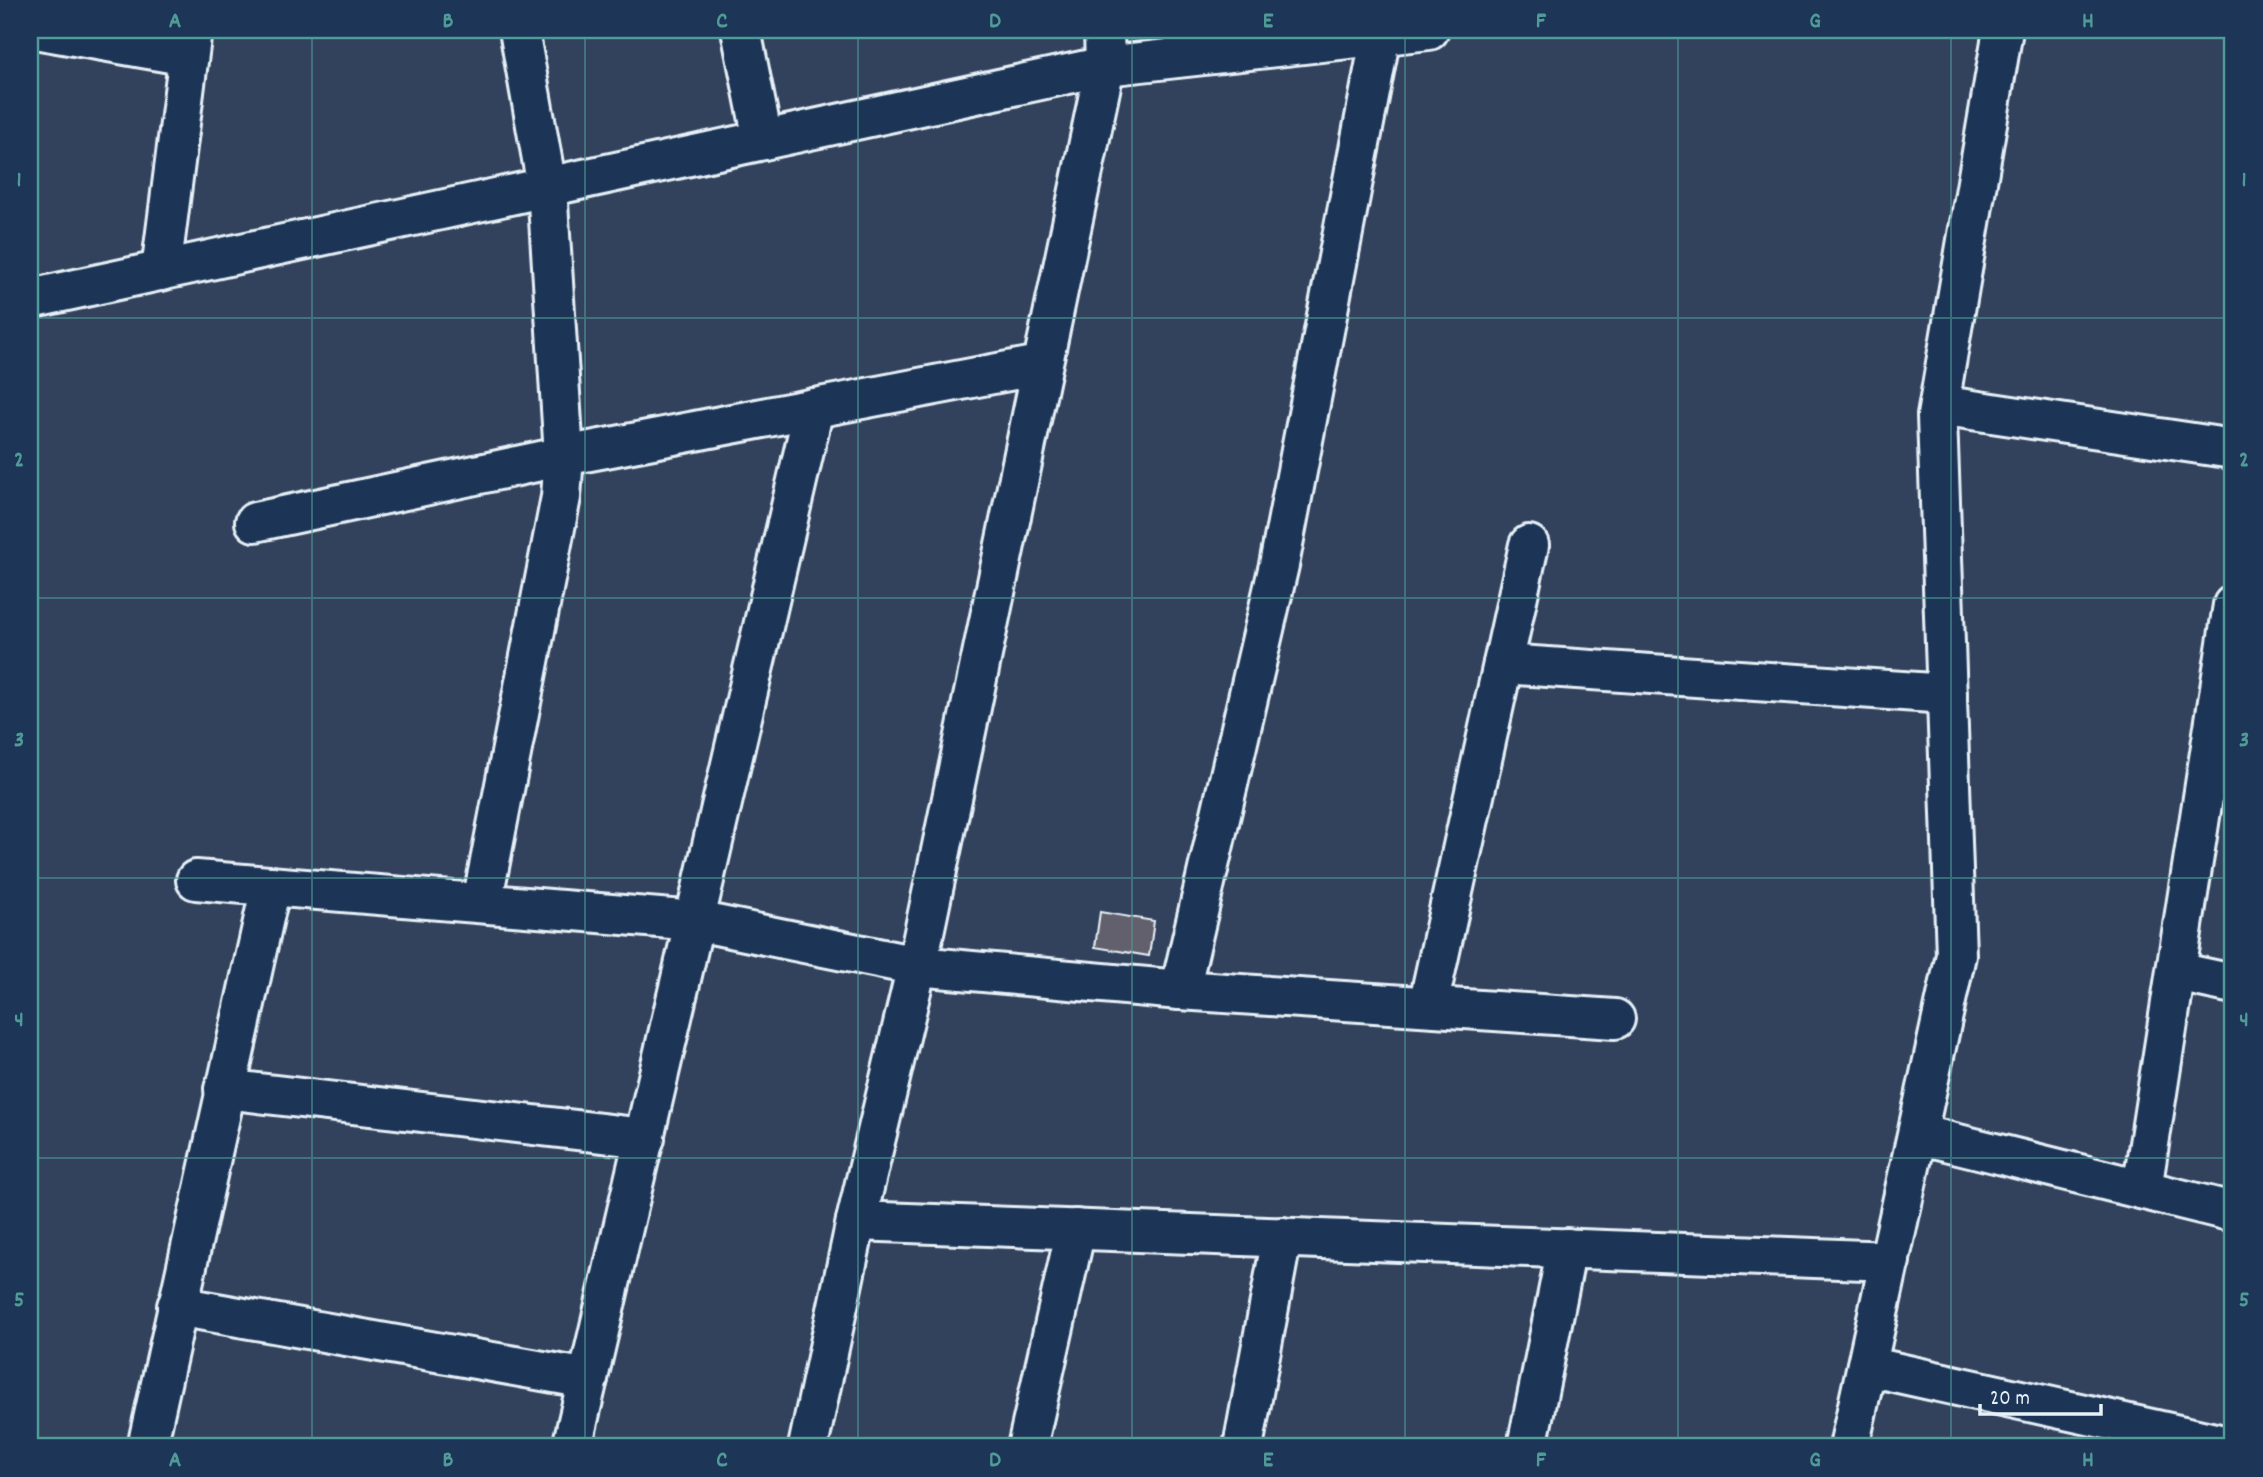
<svg xmlns="http://www.w3.org/2000/svg" width="2263" height="1477" font-family="Dekko,sans-serif">
<rect width="100%" height="100%" fill="#32425d"/>
<filter id="ink" filterUnits="userSpaceOnUse"><feTurbulence type="fractalNoise" baseFrequency=".0143" numOctaves="2"/><feDisplacementMap in="SourceGraphic" scale="14" xChannelSelector="R" yChannelSelector="G"/><feConvolveMatrix kernelMatrix="1 2 1 2 8 2 1 2 1" color-interpolation-filters="sRGB"/></filter>
<g filter="url(#ink)">
<!-- building -->
<polygon fill="#62616c" stroke="#e8f1f8" stroke-width="2" points="1100,912 1154,921 1149,956 1095,947"/>
<g fill="none" stroke-linecap="round" stroke-linejoin="round">
<!-- street casing -->
<g stroke="#e8f1f8" stroke-width="44">
<g id="street">
<polyline points="41,30 188,56"/>
<polyline points="741,30 763,140"/>
<polyline points="161,271 192,30"/>
<polyline points="30,299 1105,66 1429,30"/>
<polyline points="1939,405 2233,449"/>
<polyline points="255,522 564,456 1040,365"/>
<polyline points="1503,664 1947,694"/>
<polyline points="196,880 696,921 917,966 1180,990 1615,1019"/>
<polyline points="482,903 561,497 564,456 547,187 519,30"/>
<polyline points="2177,972 2233,984"/>
<polyline points="1180,990 1279,565 1381,35"/>
<polyline points="1428,1006 1529,545"/>
<polyline points="224,1089 645,1138"/>
<polyline points="1918,1134 2233,1212"/>
<polyline points="2142,1189 2233,605"/>
<polyline points="856,1221 1890,1261"/>
<polyline points="177,1306 588,1379"/>
<polyline points="1867,1366 2233,1447"/>
<polyline points="147,1447 271,886"/>
<polyline points="572,1447 814,408"/>
<polyline points="808,1447 856,1221 917,966 1105,66 1104,30"/>
<polyline points="1027,1447 1076,1229"/>
<polyline points="1243,1447 1282,1237"/>
<polyline points="1527,1447 1567,1248"/>
<polyline points="1849,1447 1956,955 1937,416 2003,30"/>
</g>
</g>
<!-- street -->
<use href="#street" stroke="#1d3557" stroke-width="38"/>
</g>
</g>
<!-- grid -->
<path fill="none" stroke="#509b97" stroke-width="2" stroke-opacity="0.55" d="M312,30V1447M585,30V1447M858,30V1447M1132,30V1447M1405,30V1447M1678,30V1447M1951,30V1447M30,318H2233M30,598H2233M30,878H2233M30,1158H2233"/>
<!-- margin -->
<rect width="2263" height="1477" fill="none" stroke="#1d3557" stroke-width="77"/>
<!-- scale -->
<path d="M1980 1404v10h121v-10" fill="none" stroke="#e8f1f8" stroke-width="3.5"/>
<text x="1990" y="1404" font-size="21" fill="#e8f1f8" stroke="#1d3557" stroke-width="5" paint-order="stroke">20 m</text>
<rect x="38" y="38" width="2186" height="1400" fill="none" stroke="#509b97" stroke-width="2.5"/>
<g font-size="23" text-anchor="middle" font-weight="bold" fill="#509b97">
<text x="175" y="27">A</text>
<text x="448" y="27">B</text>
<text x="722" y="27">C</text>
<text x="995" y="27">D</text>
<text x="1268" y="27">E</text>
<text x="1541" y="27">F</text>
<text x="1815" y="27">G</text>
<text x="2088" y="27">H</text>
<text x="19" y="186">1</text>
<text x="2244" y="186">1</text>
<text x="19" y="466">2</text>
<text x="2244" y="466">2</text>
<text x="19" y="746">3</text>
<text x="2244" y="746">3</text>
<text x="19" y="1026">4</text>
<text x="2244" y="1026">4</text>
<text x="19" y="1306">5</text>
<text x="2244" y="1306">5</text>
<text x="175" y="1466">A</text>
<text x="448" y="1466">B</text>
<text x="722" y="1466">C</text>
<text x="995" y="1466">D</text>
<text x="1268" y="1466">E</text>
<text x="1541" y="1466">F</text>
<text x="1815" y="1466">G</text>
<text x="2088" y="1466">H</text>
</g>
</svg>
